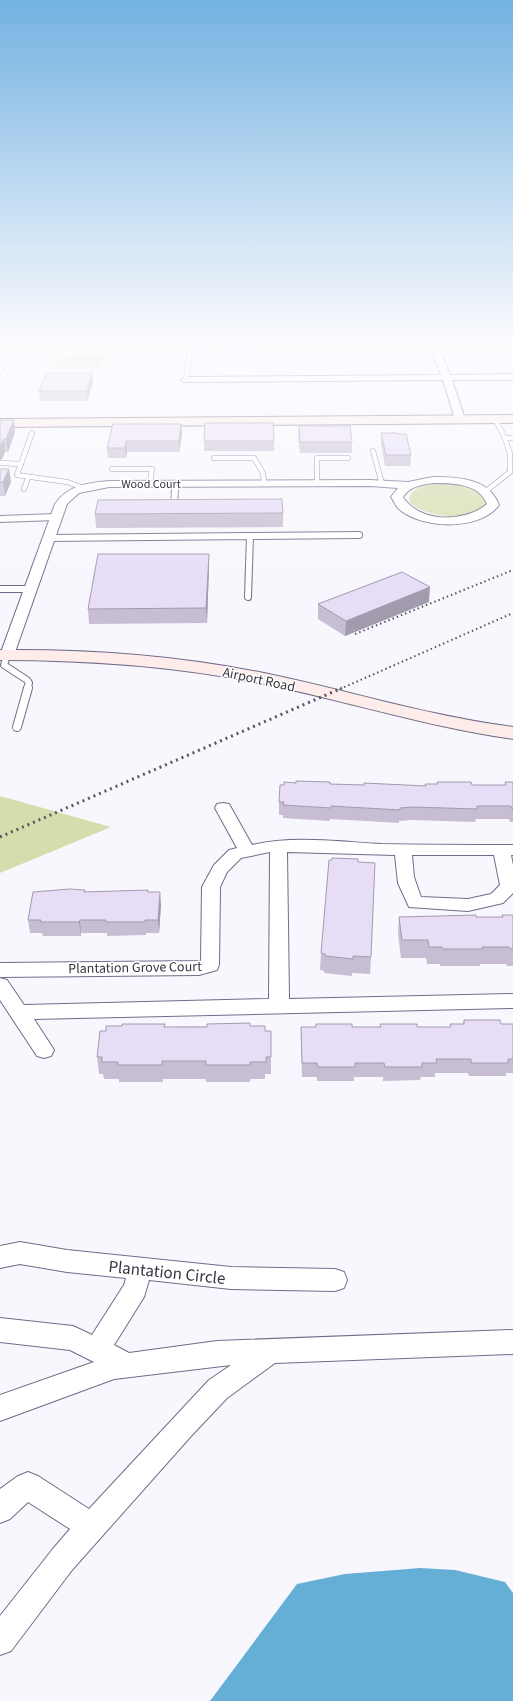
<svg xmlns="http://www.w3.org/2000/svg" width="513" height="1701" font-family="'Source Sans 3',sans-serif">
<rect width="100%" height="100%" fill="#f8f7fd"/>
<!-- green -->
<g fill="#d6ddad">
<polygon points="183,338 419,338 420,341 182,345"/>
<polygon points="105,355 98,367 56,367 61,356"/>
<path d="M446,484C461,485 479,487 487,502C482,525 424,517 410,503L409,497C415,484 434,484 446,484Z"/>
<polygon points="0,796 111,827 0,873"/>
</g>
<!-- water -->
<polygon fill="#65afd7" points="420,1568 455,1570 505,1582 513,1593 513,1701 210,1701 297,1584 345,1574"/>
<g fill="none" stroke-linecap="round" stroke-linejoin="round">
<!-- lane-far2 casing -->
<g stroke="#706c88" stroke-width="5.5">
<g id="lane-far2">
<polyline points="0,362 4,363 0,372"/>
<polyline points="186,380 190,353 198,346"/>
<polyline points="495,419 505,438 513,438"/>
<polyline points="32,433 17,475 67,482 84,488"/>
<polyline points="373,451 382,484"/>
<polyline points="214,458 254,458 263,473 264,483"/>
<polyline points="0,463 21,464"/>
<polyline points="112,469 152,469 150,484"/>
<polyline points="317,483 317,458 348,458"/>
<polyline points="24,489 28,478"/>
<polyline points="175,491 176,484"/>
<polyline points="486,491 510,472 510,454 505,438"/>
</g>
</g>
<!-- lane-far1 casing -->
<g stroke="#706c88" stroke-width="8">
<g id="lane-far1">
<polyline points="174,505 175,490"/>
<polyline points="0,519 56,517"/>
<polyline points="250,536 359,535"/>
<polyline points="49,538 250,536 248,597"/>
<polyline points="0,589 31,589"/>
<polyline points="7,655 4,665 27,680 29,683 27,689"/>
</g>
</g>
<!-- lane casing -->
<g stroke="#706c88" stroke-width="10">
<polyline id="lane" points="17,727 28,688"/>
</g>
<!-- street casing -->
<g stroke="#706c88" stroke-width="2">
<g id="street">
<polygon points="237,340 513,340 513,346 438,346 450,375 513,374 513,380 452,380 465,419 460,422 455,419 443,380 183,382 181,380 186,377 441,375 430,346 237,346 198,349 194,346 198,343"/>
<path d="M433,477C458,477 489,478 499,505C480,531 423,529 400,510C396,507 394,501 391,497L398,488L370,486L109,487L79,493L67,504L14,655L12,658H2L0,655L55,504C68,485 87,483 109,481L370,480L408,482ZM433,483C452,483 479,483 487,504C465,523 419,523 403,497C410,486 421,485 433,483Z"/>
<path d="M223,803L229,804L252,845C294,835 340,842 382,844C426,845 469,845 513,845V855H511L513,865V893L503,903L468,911L409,907L398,883L395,855L287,852L289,999L513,994V1008L34,1019L54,1050L51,1056L44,1058L37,1056L0,1000V978L7,980L24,1005L269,999L270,852L241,858L227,872L220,887L219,965L217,970L199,975L0,977V963L201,961L202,887L214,865L229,850L237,848L215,808L217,804ZM412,855H494L500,885L491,894L468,899L421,897L414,877Z"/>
<polygon points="20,1242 67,1250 231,1267 335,1269 344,1272 347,1280 344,1288 335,1291 231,1289 149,1280 144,1297 114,1345 129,1353 217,1341 513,1330 513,1354 275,1363 227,1398 192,1435 72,1570 11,1651 0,1655 0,1616 52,1550 70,1529 28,1502 10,1519 0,1523 0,1489 18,1476 28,1472 38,1476 89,1509 209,1380 231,1365 114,1379 0,1421 0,1395 94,1362 70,1350 0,1342 0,1318 73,1326 92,1335 124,1285 126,1278 67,1272 20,1264 0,1268 0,1246"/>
</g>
</g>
<!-- secondary casing -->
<g stroke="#706c88" stroke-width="2">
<g id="secondary">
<polygon points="513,415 513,423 0,427 0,419"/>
<path d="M0,650C87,649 174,655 259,672C344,689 427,716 513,727V739C427,727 344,700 259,683C174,666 87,660 0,660Z"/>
</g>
</g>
<!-- lane-far2 -->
<use href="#lane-far2" stroke="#fff" stroke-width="4.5"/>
<!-- lane-far1 -->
<use href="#lane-far1" stroke="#fff" stroke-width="6"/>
<!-- lane -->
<use href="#lane" stroke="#fff" stroke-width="8"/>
<!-- street -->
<use href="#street" fill="#fff" fill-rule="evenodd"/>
<!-- secondary -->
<use href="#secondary" fill="#feecea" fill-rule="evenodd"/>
<!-- rail-far1 -->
<g stroke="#575661" stroke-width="2" stroke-dasharray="1.5 3" stroke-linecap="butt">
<polyline points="355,634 513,570"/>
<polyline points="340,689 513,613"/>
</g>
<!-- rail -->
<polyline stroke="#575661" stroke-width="3" stroke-dasharray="2 4" stroke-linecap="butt" points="0,837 342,688"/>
</g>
<!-- wall -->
<g fill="#c7bed4">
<polygon points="93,382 87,401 40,401 39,391"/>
<polygon points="0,420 15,432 8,452 5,452 2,459"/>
<polygon points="113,424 182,434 179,452 127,452 126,458 108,458 107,448"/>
<polygon points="299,426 352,442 352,453 300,453 298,436"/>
<polygon points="381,433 398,434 411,455 410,466 385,466 381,443"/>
<rect x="204" y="441" width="70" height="10"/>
<polygon points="0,469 9,469 11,482 5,496 0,496"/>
<polygon points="283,513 283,527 96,528 95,514"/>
<polygon points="209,554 209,568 207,623 89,624 88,609"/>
<polygon points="429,602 345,636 318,619 318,604"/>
<polygon points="437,782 472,785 505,785 505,782 513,782 513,822 510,822 509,819 476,819 475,822 411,820 399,821 399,823 330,819 330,821 283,818 283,815 279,815 279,802 284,785 330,784 364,785 364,783 425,786 425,784 437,784"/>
<polygon points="358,862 371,957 370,974 352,973 352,976 324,973 324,971 320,970 321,953"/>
<polygon points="85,890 85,892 148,892 161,905 159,933 146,933 146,935 107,936 107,933 81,933 81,936 43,936 42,933 30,933 28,920"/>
<polygon points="502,915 513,915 513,966 507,966 506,964 480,964 480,966 440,966 440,964 427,964 426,958 401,958 398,934 399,917 502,917"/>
<polygon points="464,1020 501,1024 513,1024 513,1073 506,1073 506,1076 469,1076 468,1073 435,1073 435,1077 421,1077 420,1080 383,1081 383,1077 354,1077 354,1081 317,1081 317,1077 302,1077 301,1041 301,1027 315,1027 316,1024 352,1027 380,1027 380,1024 417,1027 450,1027 450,1024 463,1024"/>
<polygon points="165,1024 165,1027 250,1026 265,1031 271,1057 271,1074 265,1074 265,1079 250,1079 250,1082 206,1082 206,1079 163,1079 163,1082 119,1082 119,1079 104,1079 103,1074 99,1074 97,1057 106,1031 122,1026"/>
</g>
<!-- shaded-wall -->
<g fill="#a29bad">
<polygon points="92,373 93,382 87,401 87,391"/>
<polygon points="14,420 15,432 8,452 6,439"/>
<polygon points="181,424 182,434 179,452 179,441"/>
<polygon points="4,439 5,452 2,459 0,460 0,446"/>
<polygon points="126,441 127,452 126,458 125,448"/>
<polygon points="9,469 11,482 5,496 3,482"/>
<polygon points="209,554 209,568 207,623 206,608"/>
<polygon points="430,587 429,602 345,636 346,621"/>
<polygon points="160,892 161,905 159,933 158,920"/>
<polygon points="80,920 81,933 81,936 79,922"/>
</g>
<!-- building -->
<g fill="#e7ddf7" stroke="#a29bad">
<polygon points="46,373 92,373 87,391 39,391"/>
<polygon points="0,420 14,420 6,439 4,439 0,446"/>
<polygon points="205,423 273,423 274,441 204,441"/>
<polygon points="113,424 181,424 179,441 126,441 125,448 107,448"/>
<polygon points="299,426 350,426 352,442 300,442"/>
<polygon points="381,433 397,433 398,434 406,434 411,455 386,455"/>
<polygon points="0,469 9,469 3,482 0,482"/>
<polygon points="282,499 283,513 95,514 98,500"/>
<polygon points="98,554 209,554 206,608 88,609"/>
<polygon points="402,572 430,587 346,621 318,604"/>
<polygon points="296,781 330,782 330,784 364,785 364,783 426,786 425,784 438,784 437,782 471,782 472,785 506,785 505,782 513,782 513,809 512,809 511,806 477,806 477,809 413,807 400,808 400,810 331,806 331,808 283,805 284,802 279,802 280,785 284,785 284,782 296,783"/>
<polygon points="332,858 358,859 358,862 375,863 371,957 353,956 353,959 325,956 325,954 321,953 329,860 332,860"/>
<polygon points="70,889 85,890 84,892 148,890 147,892 160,892 158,920 145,920 145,922 106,922 106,920 80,920 79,922 40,922 41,920 28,920 33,892"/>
<polygon points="476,915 476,917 503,917 502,915 513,915 513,949 510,949 509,947 482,947 483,949 443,949 442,947 429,947 428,940 402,940 399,917"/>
<polygon points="464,1020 500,1020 501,1024 513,1024 513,1059 508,1059 508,1063 471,1063 471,1059 436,1059 437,1063 422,1063 422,1067 385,1067 384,1063 355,1063 355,1067 318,1067 317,1063 302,1063 301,1027 316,1027 316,1024 352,1024 352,1027 381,1027 380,1024 417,1024 417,1027 451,1027 450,1024 464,1024"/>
<polygon points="250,1023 250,1026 265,1026 265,1031 271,1031 271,1057 266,1057 266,1062 250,1062 250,1065 206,1065 206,1061 162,1061 162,1065 118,1065 118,1062 102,1062 102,1057 97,1057 100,1031 106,1031 106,1026 122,1026 122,1024 165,1024 164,1027 207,1027 207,1024"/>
</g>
<!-- sky -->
<linearGradient id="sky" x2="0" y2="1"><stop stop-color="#73b2e1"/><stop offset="0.59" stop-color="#fcfbfe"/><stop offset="1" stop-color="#fcfbfe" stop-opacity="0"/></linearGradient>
<rect width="513" height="577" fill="url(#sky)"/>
<g text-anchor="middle" stroke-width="3" stroke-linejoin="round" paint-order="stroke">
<!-- far-street labels -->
<g font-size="12" fill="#363541" stroke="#fff">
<text x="151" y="488">Wood Court</text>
</g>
<!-- street labels -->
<g font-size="14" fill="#363541" stroke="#fff">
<text transform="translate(259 679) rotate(12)" y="5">Airport Road</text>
<text transform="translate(135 967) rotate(-1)" y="5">Plantation Grove Court</text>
</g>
<!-- near-street labels -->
<g font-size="17" fill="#363541" stroke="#fff">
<text transform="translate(167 1272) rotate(6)" y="6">Plantation Circle</text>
</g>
</g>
</svg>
